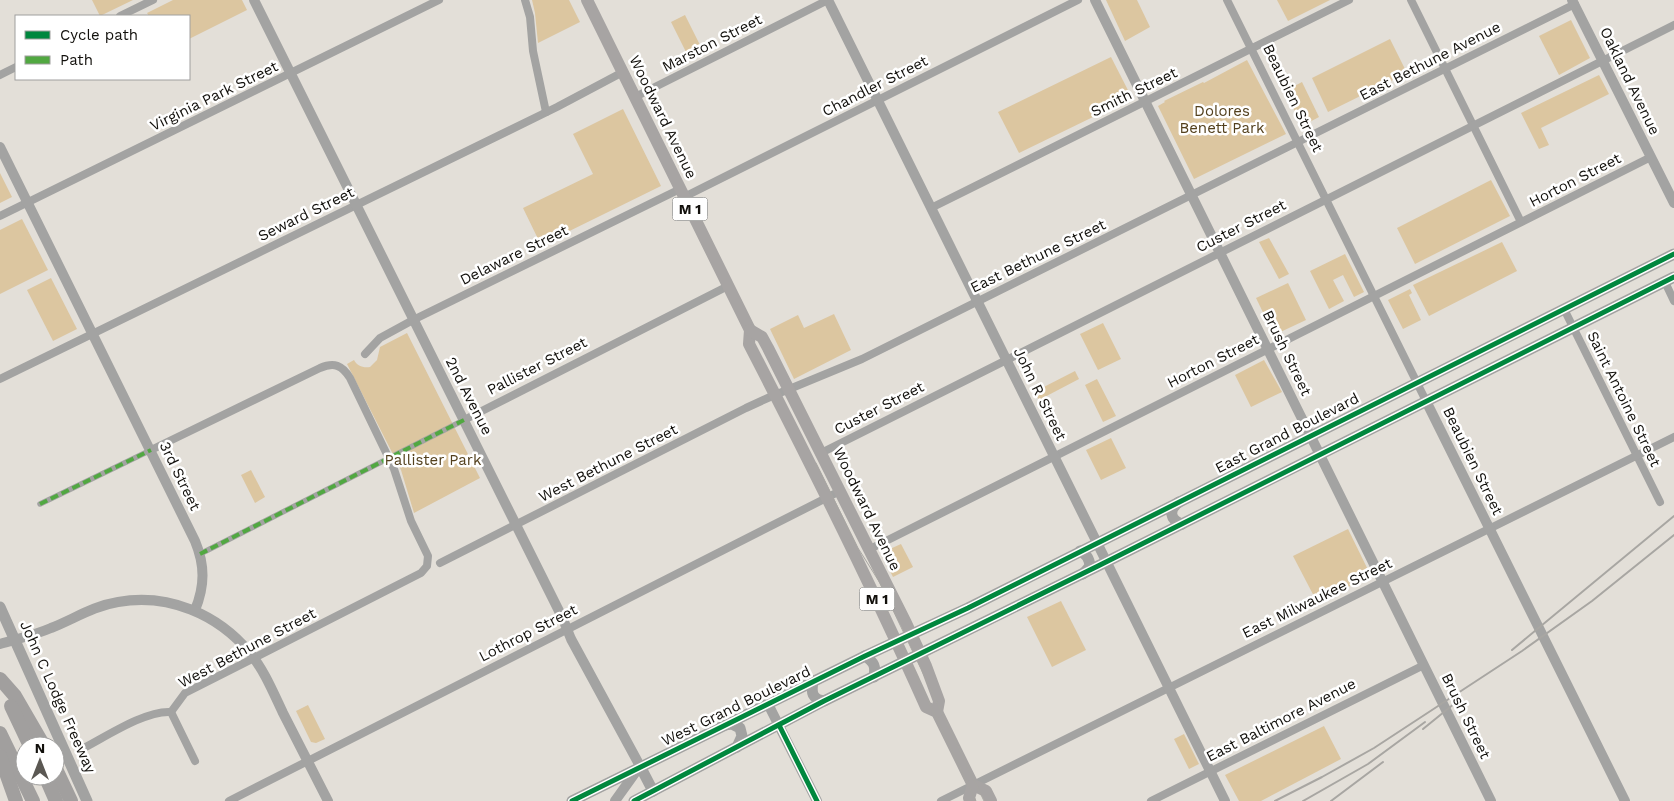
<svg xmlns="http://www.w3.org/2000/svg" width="1674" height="801" font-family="'Work Sans',sans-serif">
<rect width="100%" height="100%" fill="#e3dfd8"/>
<!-- green -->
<g fill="#dcc6a0">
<polygon points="92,0 133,0 100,16"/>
<polygon points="173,0 242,0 247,10 189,39 189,16 149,16 147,13"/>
<polygon points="532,0 569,0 580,22 538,43 535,13"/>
<polygon points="1106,0 1137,0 1150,27 1125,41"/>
<polygon points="1277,0 1330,0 1288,21"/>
<polygon points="685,15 702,49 688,56 671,22"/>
<polygon points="1571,20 1590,58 1559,75 1539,36"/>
<polygon points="1390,39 1407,73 1328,112 1312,78"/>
<polygon points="1111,57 1132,98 1019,153 998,112"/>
<polygon points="1247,60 1286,134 1194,179 1158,106 1165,102 1164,101 1203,82 1204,83"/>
<polygon points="1599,75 1609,94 1541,128 1549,145 1539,149 1521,113"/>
<polygon points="1302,82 1319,117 1302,126 1285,91"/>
<polygon points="623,109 661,186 541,245 523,208 593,174 573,134"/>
<polygon points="0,173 12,197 0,203"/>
<polygon points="1491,180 1510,216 1415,264 1397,228"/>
<polygon points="22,219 48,270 0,294 0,230"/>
<polygon points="1269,238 1289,274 1279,279 1259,242"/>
<polygon points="1502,242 1517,271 1429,316 1413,285"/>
<polygon points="1345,254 1364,292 1354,297 1343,275 1333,280 1344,301 1329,309 1310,271"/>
<polygon points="51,278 77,329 53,341 27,290"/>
<polygon points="1288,283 1306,320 1274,335 1256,298"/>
<polygon points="1410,289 1412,293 1409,295 1421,320 1403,329 1388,300"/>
<polygon points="834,314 851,350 794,379 770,329 798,315 804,328"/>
<polygon points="1103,323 1121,359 1098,370 1080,334"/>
<path d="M407,333L480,478L414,513L401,470L347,364L354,360C357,366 363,368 370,367L377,360L380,347Z"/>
<polygon points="1264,360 1282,392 1251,407 1235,375"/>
<polygon points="1075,371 1079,379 1039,400 1034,392"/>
<polygon points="1097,379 1116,416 1103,422 1085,385"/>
<polygon points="1111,438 1126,468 1101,480 1086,450"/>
<polygon points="251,470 265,497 255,503 241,475"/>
<polygon points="1348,529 1371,576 1317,602 1293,556"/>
<polygon points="901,544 913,567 893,577 881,553"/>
<polygon points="1061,601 1086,650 1052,667 1027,617"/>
<polygon points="308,705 325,739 316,743 311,742 296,711"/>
<polygon points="1324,726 1341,759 1261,801 1239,801 1225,775"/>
<polygon points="1184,734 1199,764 1189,769 1174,739"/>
</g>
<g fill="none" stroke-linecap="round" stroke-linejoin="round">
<!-- pedestrian -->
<g stroke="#a3a3a2" stroke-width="5.5">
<polyline points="40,504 151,450"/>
<polyline points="200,554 464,420"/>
</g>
<!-- minor -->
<g stroke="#a3a3a2" stroke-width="8">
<polyline points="525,0 530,17 533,51 546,112"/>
<polyline points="1227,0 1426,401"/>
<polyline points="1411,0 1521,222"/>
<polyline points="120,16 153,0"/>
<polyline points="0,75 16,67"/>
<polyline points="635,97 828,0"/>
<polyline points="684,197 1078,0"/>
<polyline points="931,208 1349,0"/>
<polyline points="0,216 439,0"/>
<polyline points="1665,282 1674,301"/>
<polyline points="1564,309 1660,502"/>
<polyline points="365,354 380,338 413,320 680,189"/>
<polyline points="0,379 557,107 623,72"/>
<polyline points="464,420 728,286"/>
<path d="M151,450L320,368C334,362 342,365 350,378L394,469L411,521L428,556L427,566L421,573L185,693L171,712"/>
<polyline points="821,453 1674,25"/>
<polyline points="868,550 1651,157"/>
<polyline points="440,563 746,408 770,397 862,359 1575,4"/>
<polyline points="171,712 195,761"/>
<path d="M80,750C104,738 145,710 171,712"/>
<polyline points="229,801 840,491"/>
<polyline points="941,801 1674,437"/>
<polyline points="1151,801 1424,665"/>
</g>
<!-- tertiary -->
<g stroke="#a3a3a2" stroke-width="10">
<polyline points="254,0 563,619 571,639 640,766 615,801"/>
<polyline points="828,0 1225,801"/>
<polyline points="1095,0 1491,801"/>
<polyline points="1572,0 1674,203"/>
<path d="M0,147L195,541C205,565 205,586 195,610"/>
<polyline points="1426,401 1625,801"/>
<path d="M0,644C17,639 35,635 51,628C74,619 93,606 118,602C168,593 218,614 250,653C264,670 273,692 283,713C298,742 313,772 328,801"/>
<polyline points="768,704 817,801"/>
</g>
<!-- secondary -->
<g stroke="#a2a2a1" stroke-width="11">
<path d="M1179,502C1168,510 1170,520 1182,524"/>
<path d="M1080,551C1087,555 1089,558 1090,566L1083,574"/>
<polyline points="0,607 87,801"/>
<path d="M865,656C874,662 876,666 874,677"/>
<path d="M813,681C811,693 812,699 824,701"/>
<polyline points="724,725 732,724 740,728 742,736 737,747"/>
<polyline points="640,766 653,791"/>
<polyline points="572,801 865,656 968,608 1674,254"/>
<polyline points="634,801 824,701 1098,566 1674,277"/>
</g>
<!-- primary -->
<g stroke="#a7a4a3" stroke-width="12">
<path d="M587,0L750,330L749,344C811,464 871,584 926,707L937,712L973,785L986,791L991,801"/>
<polyline points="750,330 762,337 768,348 906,623 926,666 939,701 937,712"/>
<polyline points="970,801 969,798 973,785"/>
</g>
<!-- motorway -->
<g stroke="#a19f9e" stroke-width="14">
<polyline points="0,679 15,696 44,746"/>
<polyline points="11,706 30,746"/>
<polyline points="0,733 33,801"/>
<polyline points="0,756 16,801"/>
<polyline points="55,767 71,801"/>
<polyline points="45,776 56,801"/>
</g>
<!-- tram -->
<g stroke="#a8a6a2" stroke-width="1">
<polyline points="816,463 858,548 880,583 984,801"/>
<polyline points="883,606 976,801"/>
</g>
<!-- rail -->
<g stroke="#a8a6a2" stroke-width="2">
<polyline points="1512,650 1674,516"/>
<polyline points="1423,729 1460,699"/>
<polyline points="1275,801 1322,777 1374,748 1522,651 1592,601 1674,535"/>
<polyline points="1303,801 1368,764 1425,722"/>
<polyline points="1331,801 1383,762"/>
</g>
<!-- quiet -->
<g stroke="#51a841" stroke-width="4" stroke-dasharray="8 4" stroke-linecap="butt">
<polyline points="40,504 151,450"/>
<polyline points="200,554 464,420"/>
</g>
<!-- cycleway casing -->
<g stroke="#fff" stroke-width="8">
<g id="cycleway">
<polyline points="779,725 817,801"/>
<polyline points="572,801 865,656 968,608 1674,254"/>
<polyline points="634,801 824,701 1098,566 1674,277"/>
</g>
</g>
<!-- cycleway -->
<use href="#cycleway" stroke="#00873e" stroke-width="5"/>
</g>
<g text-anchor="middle" stroke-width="5" stroke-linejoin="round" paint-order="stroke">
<!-- shield labels -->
<g fill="#fff" stroke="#595855" stroke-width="1">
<rect x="672.5" y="197.5" width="35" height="23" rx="4"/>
<rect x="859.5" y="587.5" width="35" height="23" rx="4"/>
</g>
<g font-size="14" font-weight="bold" fill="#12100c">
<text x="690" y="214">M 1</text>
<text x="877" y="604">M 1</text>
</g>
<!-- street labels -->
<g font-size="15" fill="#12100c" stroke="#fff">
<text transform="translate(712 43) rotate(-27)" y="5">Marston Street</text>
<text transform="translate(1430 61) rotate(-27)" y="5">East Bethune Avenue</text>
<text transform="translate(1630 81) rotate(64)" y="5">Oakland Avenue</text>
<text transform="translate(875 86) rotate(-27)" y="5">Chandler Street</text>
<text transform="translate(1134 92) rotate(-26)" y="5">Smith Street</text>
<text transform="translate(214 96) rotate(-26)" y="5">Virginia Park Street</text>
<text transform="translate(1293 98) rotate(64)" y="5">Beaubien Street</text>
<text transform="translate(663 117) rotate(64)" y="5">Woodward Avenue</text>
<text transform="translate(1575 180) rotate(-27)" y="5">Horton Street</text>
<text transform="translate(306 214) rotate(-26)" y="5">Seward Street</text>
<text transform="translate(1241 226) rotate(-27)" y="5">Custer Street</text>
<text transform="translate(514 255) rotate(-26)" y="5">Delaware Street</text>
<text transform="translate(1038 256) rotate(-26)" y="5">East Bethune Street</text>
<text transform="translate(1287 353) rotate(64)" y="5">Brush Street</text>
<text transform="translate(1213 361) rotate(-27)" y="5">Horton Street</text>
<text transform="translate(537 366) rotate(-27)" y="5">Pallister Street</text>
<text transform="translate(1040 394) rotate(64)" y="5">John R Street</text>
<text transform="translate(469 396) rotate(63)" y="5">2nd Avenue</text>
<text transform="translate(1624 399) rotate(64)" y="5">Saint Antoine Street</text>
<text transform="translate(879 408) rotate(-27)" y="5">Custer Street</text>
<text transform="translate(1287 433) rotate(-27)" y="5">East Grand Boulevard</text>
<text transform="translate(1473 461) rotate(64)" y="5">Beaubien Street</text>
<text transform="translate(608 463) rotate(-27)" y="5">West Bethune Street</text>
<text transform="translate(180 476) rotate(64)" y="5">3rd Street</text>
<text transform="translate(867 509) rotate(64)" y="5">Woodward Avenue</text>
<text transform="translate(1317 598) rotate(-26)" y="5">East Milwaukee Street</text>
<text transform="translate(528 633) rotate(-27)" y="5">Lothrop Street</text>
<text transform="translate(247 648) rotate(-28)" y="5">West Bethune Street</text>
<text transform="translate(58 697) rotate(66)" y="5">John C Lodge Freeway</text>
<text transform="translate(736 706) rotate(-26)" y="5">West Grand Boulevard</text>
<text transform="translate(1466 716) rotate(64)" y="5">Brush Street</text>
<text transform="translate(1281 720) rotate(-27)" y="5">East Baltimore Avenue</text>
</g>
<!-- park labels -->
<g font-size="15" fill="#53401d" stroke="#fff">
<text x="1222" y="116">Dolores<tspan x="1222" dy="17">Benett Park</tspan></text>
<text x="433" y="465">Pallister Park</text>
</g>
</g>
<!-- legend -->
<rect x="15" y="15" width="175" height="65" fill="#ffffff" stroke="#a09f9e"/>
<rect x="25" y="31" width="25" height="8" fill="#00873e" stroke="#a09f9e"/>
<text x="60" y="40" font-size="15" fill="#12100c">Cycle path</text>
<rect x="25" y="56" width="25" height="8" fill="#51a841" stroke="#a09f9e"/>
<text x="60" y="65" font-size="15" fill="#12100c">Path</text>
<!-- north arrow -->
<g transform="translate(40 761)"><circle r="24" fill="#ffffff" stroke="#a09f9e"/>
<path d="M0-4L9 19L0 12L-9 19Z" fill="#5b5853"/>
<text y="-8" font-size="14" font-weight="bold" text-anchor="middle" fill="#12100c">N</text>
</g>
</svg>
